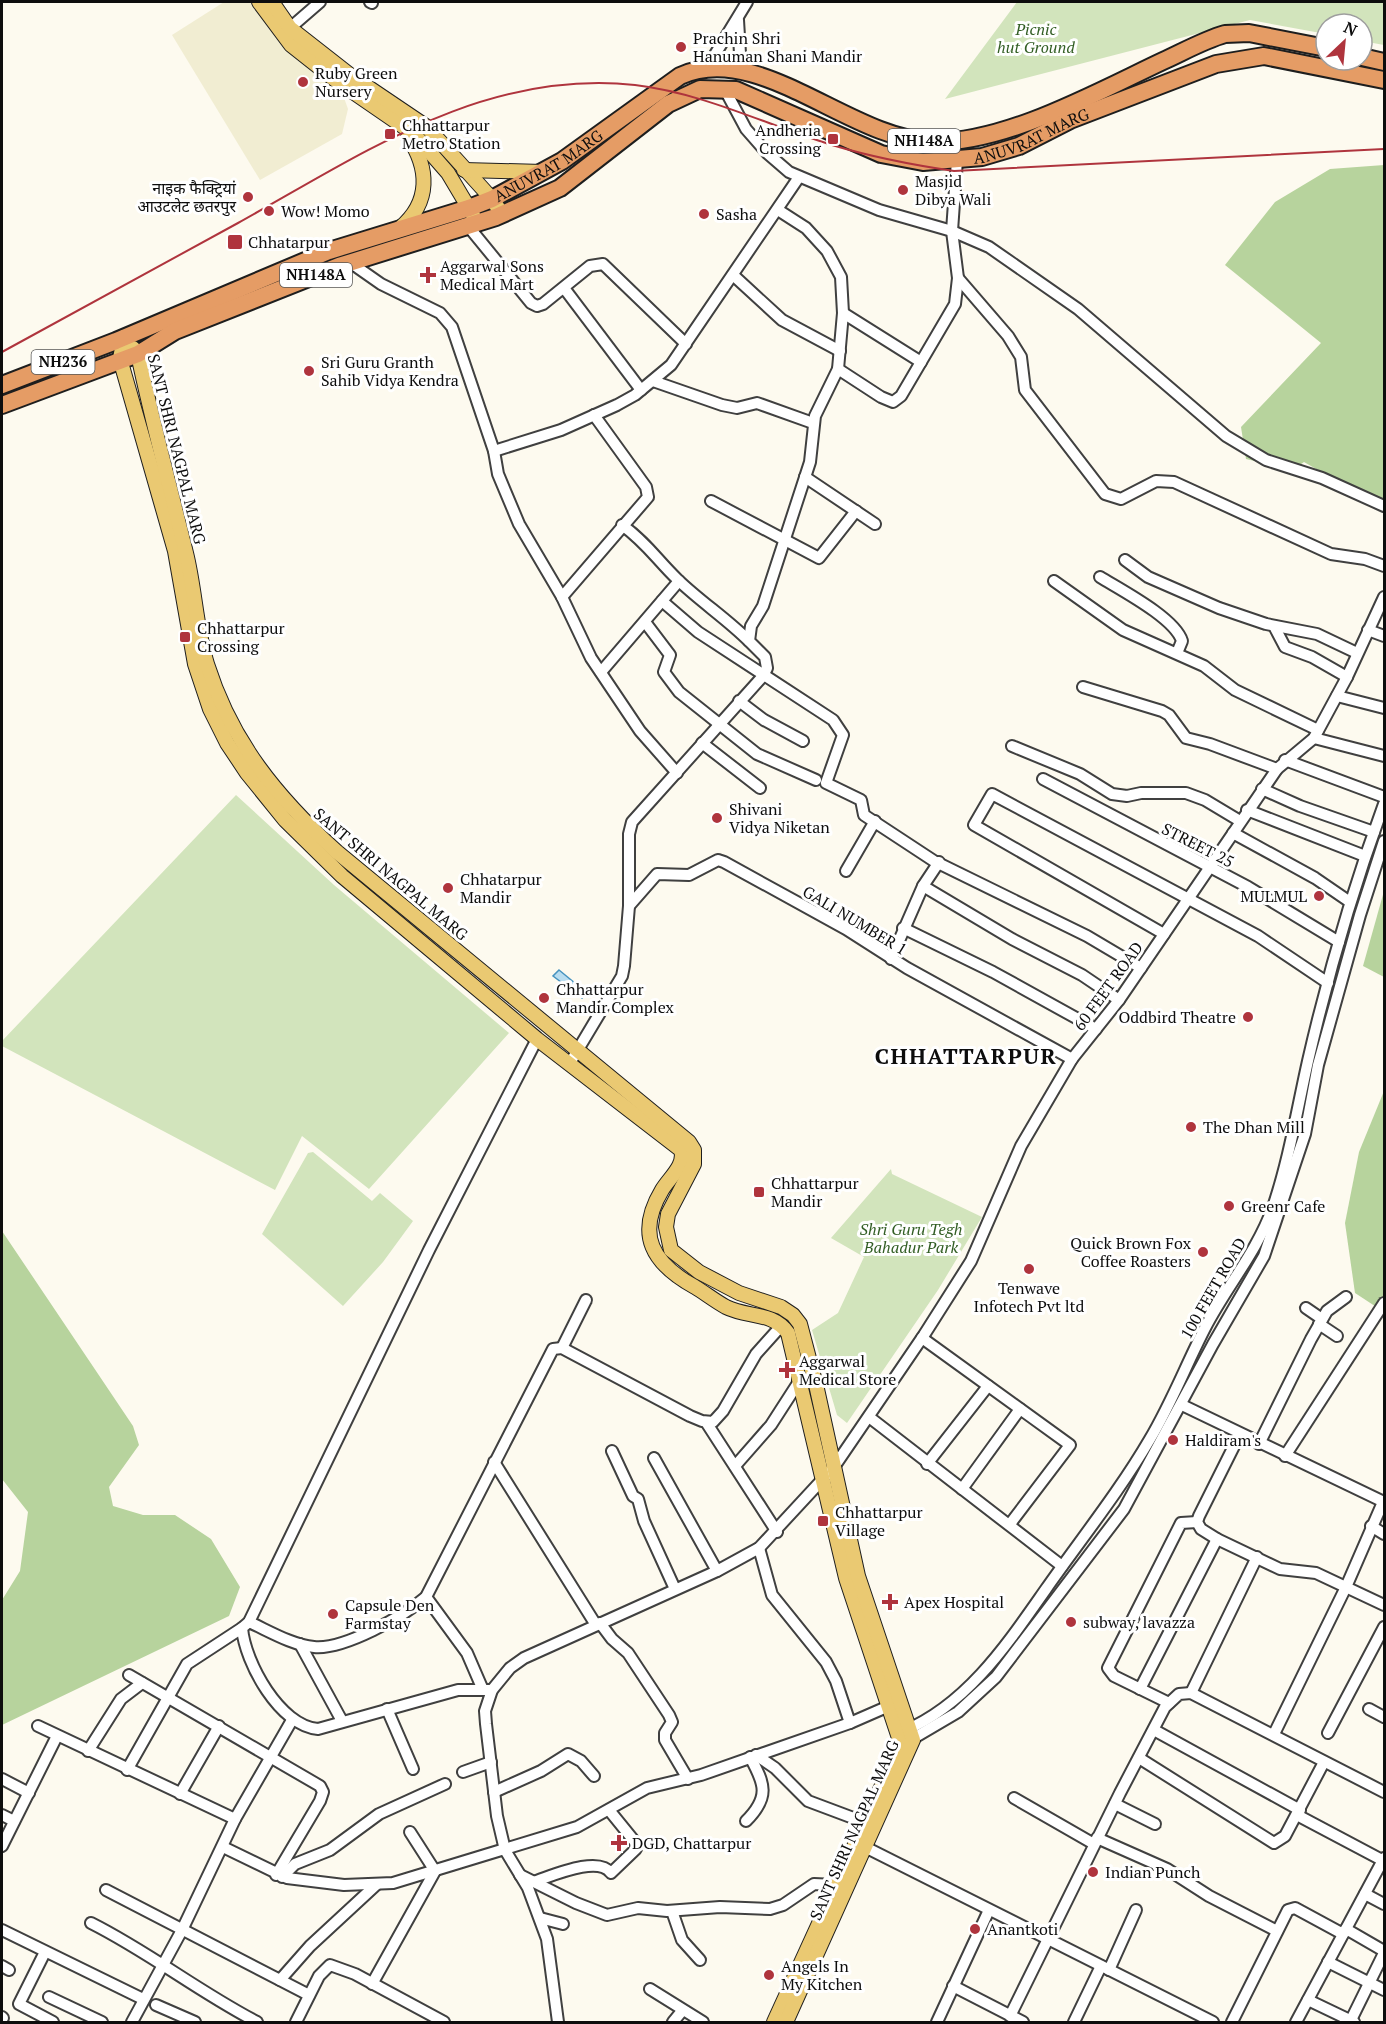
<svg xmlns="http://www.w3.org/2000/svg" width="1386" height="2024" font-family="'PT Serif','Noto Sans Devanagari',serif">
<rect width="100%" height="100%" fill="#fdfaef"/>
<!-- farmland -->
<polygon fill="#f1edd2" points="224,2 254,2 342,92 348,109 342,134 260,180 172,35"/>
<!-- green -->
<g fill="#d2e4bc">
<polygon points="1017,2 1384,2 1384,45 1362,41 1362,24 1326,24 1326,34 1250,20 945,99"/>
<polygon points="236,795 334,885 509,1033 369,1189 302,1136 275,1190 2,1046 2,1041"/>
<polygon points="313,1152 372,1201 380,1193 413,1221 383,1262 343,1306 262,1234 308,1153"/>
<polygon points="891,1169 892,1174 982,1217 938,1290 847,1423 837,1415 812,1330 838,1313 864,1257 831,1238"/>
</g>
<!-- forest -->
<g fill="#b7d39d">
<polygon points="1384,165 1384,508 1304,462 1293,470 1246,459 1241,427 1321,343 1225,265 1275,202 1330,169"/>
<polygon points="1384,891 1384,977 1363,966"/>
<polygon points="1384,1091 1384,1312 1355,1293 1345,1223 1359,1152"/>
<polygon points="2,1231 133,1426 139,1445 109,1487 113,1506 143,1515 175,1515 211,1539 240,1587 229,1616 2,1725 2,1600 20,1571 28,1512 2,1479"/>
</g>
<!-- water -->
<polygon fill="#b9ddf0" stroke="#4793bf" stroke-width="1.5" points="559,970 587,993 582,998 553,976"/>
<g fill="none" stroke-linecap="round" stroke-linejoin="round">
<!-- minor casing -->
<g stroke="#404040" stroke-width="14">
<g id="minor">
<polyline points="370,2 372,3"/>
<polyline points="738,20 741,70"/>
<polyline points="290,28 320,2"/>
<polyline points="708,66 747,2"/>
<polyline points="724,88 746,129 767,153 789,172 879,210 952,231 989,247 1078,309 1226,436 1266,460 1322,478 1384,506"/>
<polyline points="468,226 531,303 537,306 543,304 590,266 603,264 686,344"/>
<polyline points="351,263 381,284 440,313 452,327 494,451 498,474 519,524 562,597 591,658 640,731 677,773"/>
<polyline points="733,275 782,320 840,351"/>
<polyline points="958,278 1008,336 1021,357 1025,390 1105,494 1121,499 1156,481 1174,482 1331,554 1365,559 1384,566"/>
<polyline points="564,288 641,390"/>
<polyline points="843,313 921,362"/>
<polyline points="838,369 881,397 893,402 901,396 955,304 958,278 952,231 957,160"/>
<polyline points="653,381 722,405 737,408 757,403 813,423"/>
<polyline points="494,451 561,430 617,405 635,395 671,365 799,177"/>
<polyline points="805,477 875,524"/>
<polyline points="711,501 819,558 856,511"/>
<path d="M622,525C647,543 657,560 678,580C701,602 727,619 749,641"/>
<polyline points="1125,560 1148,577 1219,608 1266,624 1317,634 1357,653"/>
<path d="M1100,577C1121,590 1175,618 1182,641L1177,653"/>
<polyline points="1054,581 1123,630 1204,666 1235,690 1318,730"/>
<polyline points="562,597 648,497 646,487 594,415"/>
<polyline points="662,601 698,632 833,720 843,735 826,783 861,800 864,815 934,861 1087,936 1141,968"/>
<polyline points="645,622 670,655 664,672 679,692 757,754 816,780"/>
<polyline points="1274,626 1285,647 1312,657 1347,677"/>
<polyline points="1368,630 1384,636"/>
<polyline points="601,672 679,581"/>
<polyline points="1083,687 1162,711 1169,715 1186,738 1210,744 1277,769"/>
<polyline points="1337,696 1384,708"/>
<polyline points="739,701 764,720 803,741"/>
<polyline points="1314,738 1384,756"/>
<polyline points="702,743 760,788"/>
<polyline points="1012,746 1080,774 1112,794 1127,796 1141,793 1186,793 1205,800 1240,821"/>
<polyline points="1285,760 1384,797"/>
<polyline points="1043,779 1248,887 1339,942"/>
<polyline points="1262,789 1300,806 1374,832"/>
<polyline points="1247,810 1365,856"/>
<polyline points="1233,833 1315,878 1350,902"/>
<polyline points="846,871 875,821"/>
<polyline points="923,886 1012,939 1082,975 1119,1000"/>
<polyline points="629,906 657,874 689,875 718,860 724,862 846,929 907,968 1072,1059"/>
<polyline points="903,928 993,972 1096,1029"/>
<polyline points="1164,934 974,825 992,794 1258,936 1328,983"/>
<polyline points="891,959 923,886 939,862"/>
<polyline points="570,1063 622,976 624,966 629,906 629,834 632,822 763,676 767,668 765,657 749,641 751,626 763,606 810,462 815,416 838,369 843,313 841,277 827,251 806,228 778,210"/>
<polyline points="1306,1308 1322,1319"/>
<polyline points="1319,1324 1337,1336"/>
<polyline points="922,1338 1070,1445 1010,1524"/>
<polyline points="562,1348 586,1300"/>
<polyline points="1182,1405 1384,1502"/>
<polyline points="869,1417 1062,1566"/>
<polyline points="706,1422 777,1532"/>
<polyline points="1240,1434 1199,1516 1197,1522 1201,1529 1217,1539 1280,1569 1316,1573 1384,1605"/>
<polyline points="1259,1444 1311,1339 1327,1311 1346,1297"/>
<polyline points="612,1451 633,1496 638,1499 644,1521 675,1589"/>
<polyline points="1285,1456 1384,1303"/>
<polyline points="654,1458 717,1571"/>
<polyline points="494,1462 596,1625"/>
<polyline points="927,1464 988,1386"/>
<polyline points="735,1466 771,1425 800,1380"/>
<polyline points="962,1489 1020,1409"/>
<polyline points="1371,1526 1384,1534"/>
<polyline points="759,1548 772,1595 826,1662 836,1681 850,1723"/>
<polyline points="426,1597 467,1653 483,1690"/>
<path d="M249,1622C269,1631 292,1645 314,1647C344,1650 404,1616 426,1597L553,1349L562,1348L690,1416L702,1421L713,1422L723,1411L756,1354L782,1325"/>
<polyline points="600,1623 612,1639 628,1653 669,1715 672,1722 665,1733 665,1740 688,1779"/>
<polyline points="300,1644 342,1721"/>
<polyline points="129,1675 320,1786 323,1792 320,1801 276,1875"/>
<polyline points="1140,1689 1217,1539"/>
<path d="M492,1690H458L318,1729C280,1726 245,1663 242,1628L249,1622L429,1250L537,1039"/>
<polyline points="1191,1693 1257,1557"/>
<polyline points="1169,1703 1114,1676 1108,1668 1181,1523 1197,1522"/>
<polyline points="387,1709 413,1769"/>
<polyline points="1369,1709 1384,1717"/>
<polyline points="38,1726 235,1819"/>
<polyline points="1154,1730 1300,1810"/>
<path d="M904,1731C968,1704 1008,1643 1046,1589C1081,1539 1119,1492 1150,1439C1171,1404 1186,1365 1205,1328C1226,1287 1257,1252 1273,1207C1289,1160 1297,1110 1308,1061C1328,974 1353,888 1384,804"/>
<polyline points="1328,1733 1384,1627"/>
<polyline points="1274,1734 1346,1587 1383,1502"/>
<polyline points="907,1742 958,1712 996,1677 1124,1509 1213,1344 1264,1256 1305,1134 1318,1065 1360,915 1384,841"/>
<polyline points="88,1751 121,1699 142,1683"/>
<polyline points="756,1755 775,1768 808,1801 864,1822"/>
<polyline points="1139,1758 1274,1843 1285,1836 1324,1762"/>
<polyline points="127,1770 187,1664 242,1628"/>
<polyline points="463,1772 491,1762"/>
<polyline points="2,1779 29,1793"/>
<polyline points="494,1792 541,1771 568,1754 581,1761 594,1776"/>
<polyline points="180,1794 219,1726"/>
<polyline points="1014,1798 1094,1844"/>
<polyline points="1115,1804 1155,1824"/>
<polyline points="2,1815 14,1821"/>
<polyline points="1297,1815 1384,1861"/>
<path d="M746,1821C770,1797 765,1784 750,1757"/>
<polyline points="1097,1838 1167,1869 1209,1896 1277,1931"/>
<polyline points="2,1846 57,1736"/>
<polyline points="223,1847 287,1878 344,1885 393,1883 577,1827 647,1788 701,1775 850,1723 889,1706"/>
<polyline points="865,1847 1213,2022"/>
<polyline points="520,1875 576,1903 607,1915 638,1908 667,1911 720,1907 770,1909 783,1905 814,1884 835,1885"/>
<polyline points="282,1877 295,1864 330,1850 379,1814 445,1784"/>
<path d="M533,1882C552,1876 598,1855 611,1873L636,1849L635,1842L609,1810"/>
<polyline points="106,1890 309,1995"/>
<polyline points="1365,1894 1384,1904"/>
<polyline points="672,1911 682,1940 700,1960"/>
<polyline points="540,1918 563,1924"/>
<path d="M91,1923C149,1952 199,1992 257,2022"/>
<polyline points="1346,1929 1384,1951"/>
<polyline points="2,1930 143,1999"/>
<polyline points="45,1952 19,2004 53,2022"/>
<polyline points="1328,1962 1384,1990"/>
<polyline points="2,1966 9,1970"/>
<polyline points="1109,1970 1136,1910"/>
<polyline points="280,1980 310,1946 377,1884"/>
<polyline points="372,1984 435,1871 410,1832"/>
<polyline points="953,1986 1023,2022"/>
<polyline points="650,1989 703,2022"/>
<polyline points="49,1997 102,2022"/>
<polyline points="1308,2000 1354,2022"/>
<polyline points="156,2005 195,2022"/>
<polyline points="1010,2016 1120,1793 1165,1707 1179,1694 1191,1693 1384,1792"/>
<polyline points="2,2017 3,2018"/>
<polyline points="132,2022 182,1930 235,1819 292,1720"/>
<polyline points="296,2022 319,1976 330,1965 355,1974 444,2022"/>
<polyline points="558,2022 547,1939 528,1888 505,1850 497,1816 486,1724 485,1711 492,1690 510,1668 524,1658 717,1571 759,1548 834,1467 924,1335 971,1261 1021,1146 1072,1059 1119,1000 1277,769 1314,738 1347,677 1384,597"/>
<polyline points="673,2022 682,2011"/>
<polyline points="937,2022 989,1910"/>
<polyline points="1074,2022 1101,1966"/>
<polyline points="1232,2022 1288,1910 1295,1908 1343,1934"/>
<polyline points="1296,2022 1384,1858"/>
<polyline points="1350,2022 1384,1953"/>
</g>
</g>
<!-- major casing -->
<g stroke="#1e1e1e" stroke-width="16">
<g id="major">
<polyline points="259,2 291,45 334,79 414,134 448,173 473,215"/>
<polyline points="272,2 290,28 350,75 427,127 492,199 502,214"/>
<polyline points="464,170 543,172"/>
<path d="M400,228C431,202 429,168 408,137"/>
<path d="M124,337L120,359L175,551L195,664L210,709L227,743L247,773L285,820L342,876L537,1039L681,1150C686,1165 669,1178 662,1190C635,1235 653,1264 695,1287C705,1293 715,1301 726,1307C748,1318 772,1311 788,1333L846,1578L901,1744L774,2022"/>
<path d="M133,348L138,354C152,421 170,486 186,553C195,589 196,628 207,664C232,743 277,797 337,852L689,1142L694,1150V1164L668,1214L666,1227L671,1250L699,1272L739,1293L781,1307L793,1315L800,1324L817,1389L858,1576L913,1740L786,2022"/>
</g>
</g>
<!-- highway casing -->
<g stroke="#1e1e1e" stroke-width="20">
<g id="highway">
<polyline points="1362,57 1384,62"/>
<path id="s1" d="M2,385L116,341L329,251L469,208L492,199L562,161L680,76C759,40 850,140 933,142C1006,143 1097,92 1163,61C1183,52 1204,40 1225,34L1249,33L1326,48"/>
<path id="s2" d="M2,405L138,354L175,331L339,266L496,217L560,188L668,104L700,89L736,90L881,154L923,162L982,157L1019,146L1070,120L1216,64L1264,56L1384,80"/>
</g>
</g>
<!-- minor -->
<use href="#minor" stroke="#fff" stroke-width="10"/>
<!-- major -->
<use href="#major" stroke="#eac972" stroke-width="14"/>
<!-- highway -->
<use href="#highway" stroke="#e59c65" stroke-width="16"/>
<!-- rail -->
<path stroke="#af343d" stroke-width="2" d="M2,352C80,309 159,267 238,223C364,153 484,69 635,85C703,93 767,125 832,145C872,157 913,165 954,171L1384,149"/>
</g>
<!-- markers -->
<g fill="#af343d" stroke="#fff" stroke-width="2">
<circle cx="681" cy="47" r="6"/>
<circle cx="303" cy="82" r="6"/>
<rect x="384" y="128" width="12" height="12" rx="3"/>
<rect x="827" y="133" width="12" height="12" rx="3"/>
<circle cx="903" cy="190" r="6"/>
<circle cx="248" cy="197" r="6"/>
<circle cx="269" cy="211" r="6"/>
<circle cx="704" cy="214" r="6"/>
<rect x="227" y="234" width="16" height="16" rx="3"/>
<path d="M425 266h6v6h6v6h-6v6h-6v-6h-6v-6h6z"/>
<circle cx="309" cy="371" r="6"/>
<rect x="179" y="631" width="12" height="12" rx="3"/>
<circle cx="717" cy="818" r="6"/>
<circle cx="448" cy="888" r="6"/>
<circle cx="1319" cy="896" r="6"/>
<circle cx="544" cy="998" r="6"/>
<circle cx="1248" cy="1017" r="6"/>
<circle cx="1191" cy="1127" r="6"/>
<rect x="753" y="1186" width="12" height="12" rx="3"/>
<circle cx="1229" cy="1206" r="6"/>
<circle cx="1203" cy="1252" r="6"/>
<circle cx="1029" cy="1269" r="6"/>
<path d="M784 1361h6v6h6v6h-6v6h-6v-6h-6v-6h6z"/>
<circle cx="1173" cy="1440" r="6"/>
<rect x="817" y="1515" width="12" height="12" rx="3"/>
<path d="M887 1593h6v6h6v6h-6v6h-6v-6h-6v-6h6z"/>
<circle cx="333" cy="1614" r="6"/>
<circle cx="1071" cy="1622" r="6"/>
<path d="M616 1834h6v6h6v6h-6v6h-6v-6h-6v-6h6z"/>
<circle cx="1093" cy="1872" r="6"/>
<circle cx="975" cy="1929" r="6"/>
<circle cx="769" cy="1975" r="6"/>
</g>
<g text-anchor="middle" stroke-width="6" stroke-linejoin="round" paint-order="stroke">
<!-- shield labels -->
<g fill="#fff" stroke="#565656" stroke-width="1.5">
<rect x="888" y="129" width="72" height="24" rx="4.5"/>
<rect x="280" y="263" width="72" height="24" rx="4.5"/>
<rect x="31.5" y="350" width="63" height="24" rx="4.5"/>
</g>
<g font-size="15" font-weight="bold" fill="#0d0d0d">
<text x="924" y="146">NH148A</text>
<text x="316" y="280">NH148A</text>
<text x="63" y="367">NH236</text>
</g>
<!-- park labels -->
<g font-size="16" font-style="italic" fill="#325e24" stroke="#fff">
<text x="1036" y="35">Picnic<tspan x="1036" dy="18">hut Ground</tspan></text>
<text x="911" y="1235">Shri Guru Tegh<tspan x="911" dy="18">Bahadur Park</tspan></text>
</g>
<!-- poi labels -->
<g font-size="16" fill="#0d0d0d" stroke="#fff" text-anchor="start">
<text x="693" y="44">Prachin Shri<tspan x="693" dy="18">Hanuman Shani Mandir</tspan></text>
<text x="315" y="79">Ruby Green<tspan x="315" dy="18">Nursery</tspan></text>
<text x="402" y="131">Chhattarpur<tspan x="402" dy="18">Metro Station</tspan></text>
<text x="821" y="136" text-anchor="end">Andheria<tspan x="821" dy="18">Crossing</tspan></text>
<text x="915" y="187">Masjid<tspan x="915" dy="18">Dibya Wali</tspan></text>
<text x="236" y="194" text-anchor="end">नाइक फैक्ट्रियां<tspan x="236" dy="18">आउटलेट छतरपुर</tspan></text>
<text x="281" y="217">Wow! Momo</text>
<text x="716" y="220">Sasha</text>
<text x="248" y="248">Chhatarpur</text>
<text x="440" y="272">Aggarwal Sons<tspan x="440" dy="18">Medical Mart</tspan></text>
<text x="321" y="368">Sri Guru Granth<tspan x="321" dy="18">Sahib Vidya Kendra</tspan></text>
<text x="197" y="634">Chhattarpur<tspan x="197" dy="18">Crossing</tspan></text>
<text x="729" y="815">Shivani<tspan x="729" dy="18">Vidya Niketan</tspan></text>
<text x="460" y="885">Chhatarpur<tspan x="460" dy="18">Mandir</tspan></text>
<text x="1307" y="902" text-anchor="end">MULMUL</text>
<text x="556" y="995">Chhattarpur<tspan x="556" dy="18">Mandir Complex</tspan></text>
<text x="1236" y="1023" text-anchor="end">Oddbird Theatre</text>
<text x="1203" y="1133">The Dhan Mill</text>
<text x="771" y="1189">Chhattarpur<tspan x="771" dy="18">Mandir</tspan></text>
<text x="1241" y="1212">Greenr Cafe</text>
<text x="1191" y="1249" text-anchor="end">Quick Brown Fox<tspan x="1191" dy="18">Coffee Roasters</tspan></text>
<text x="1029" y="1294" text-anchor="middle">Tenwave<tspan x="1029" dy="18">Infotech Pvt ltd</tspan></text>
<text x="799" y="1367">Aggarwal<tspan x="799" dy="18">Medical Store</tspan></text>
<text x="1185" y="1446">Haldiram's</text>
<text x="835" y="1518">Chhattarpur<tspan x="835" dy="18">Village</tspan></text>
<text x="904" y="1608">Apex Hospital</text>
<text x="345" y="1611">Capsule Den<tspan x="345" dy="18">Farmstay</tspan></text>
<text x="1083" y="1628">subway, lavazza</text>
<text x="632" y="1849">DGD, Chattarpur</text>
<text x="1105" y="1878">Indian Punch</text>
<text x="987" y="1935">Anantkoti</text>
<text x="781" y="1972">Angels In<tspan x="781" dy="18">My Kitchen</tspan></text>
</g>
<!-- street labels -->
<g font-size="16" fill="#0d0d0d" stroke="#fff">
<text dy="6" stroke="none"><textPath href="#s2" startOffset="1122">ANUVRAT MARG</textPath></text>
<text dy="6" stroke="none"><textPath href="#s1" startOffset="590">ANUVRAT MARG</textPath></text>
<text transform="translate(177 449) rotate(76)" y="6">SANT SHRI NAGPAL MARG</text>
<text transform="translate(1198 845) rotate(27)" y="6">STREET 25</text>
<text transform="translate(391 874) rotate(40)" y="6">SANT SHRI NAGPAL MARG</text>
<text transform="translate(855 920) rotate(31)" y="6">GALI NUMBER 1</text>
<text transform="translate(1108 986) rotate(-54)" y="6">60 FEET ROAD</text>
<text transform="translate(1213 1288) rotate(-60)" y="6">100 FEET ROAD</text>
<text transform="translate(854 1830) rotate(-66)" y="6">SANT SHRI NAGPAL MARG</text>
</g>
<!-- district labels -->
<g font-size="22" font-weight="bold" letter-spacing="1.5" fill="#0d0d0d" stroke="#fff">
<text x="966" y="1064">CHHATTARPUR</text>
</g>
</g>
<!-- border -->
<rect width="1386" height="2024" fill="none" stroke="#0d0d0d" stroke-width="6"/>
<!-- north arrow -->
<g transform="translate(1344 42) rotate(26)"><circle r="28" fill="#ffffff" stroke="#9e9e9e" stroke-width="1.5"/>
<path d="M0-4.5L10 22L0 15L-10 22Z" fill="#af343d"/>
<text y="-9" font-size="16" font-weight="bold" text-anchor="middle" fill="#0d0d0d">N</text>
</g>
</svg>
